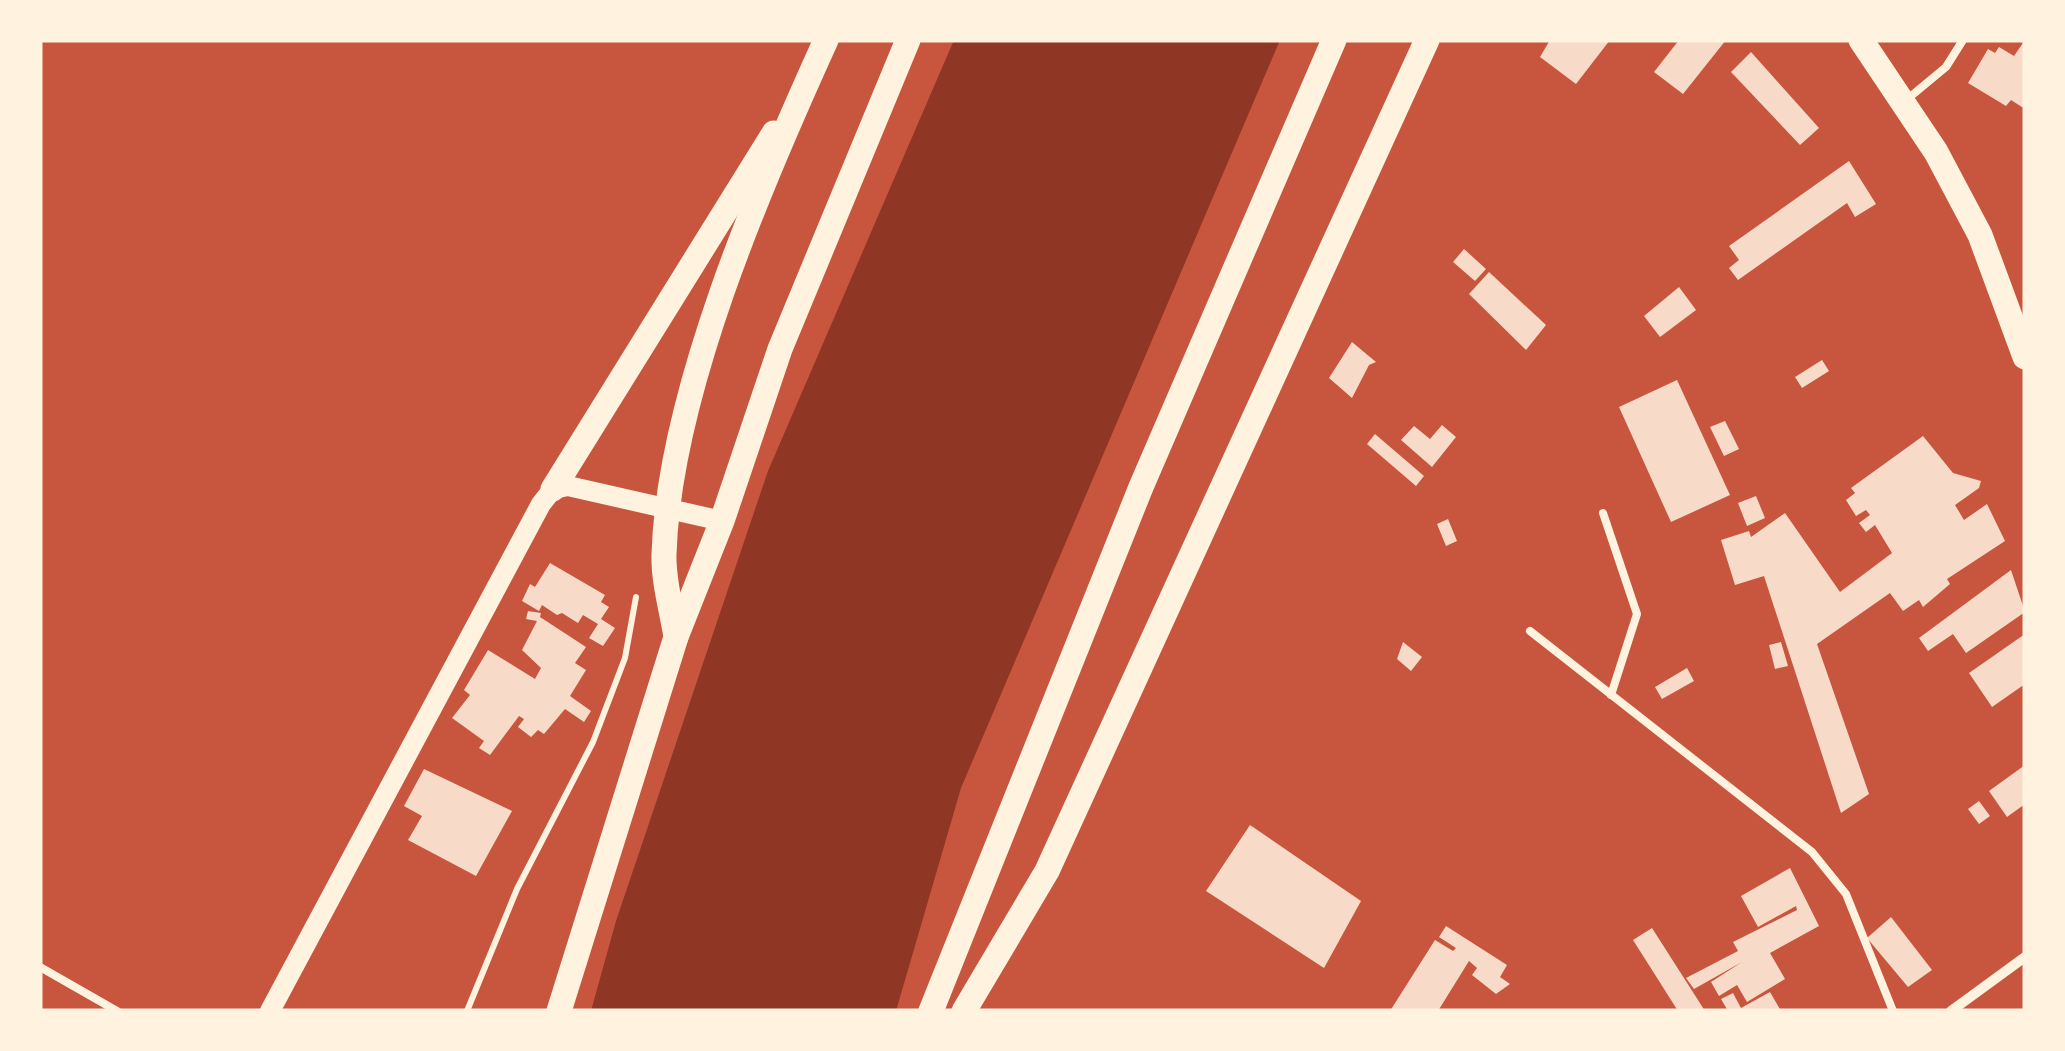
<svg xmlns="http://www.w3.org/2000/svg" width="2065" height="1051" font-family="Spectral,serif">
<rect width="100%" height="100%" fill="#c8553d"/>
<!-- water -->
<polygon fill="#8f3625" points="954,40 1280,40 961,788 896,1011 591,1011 616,921 768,471"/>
<!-- building -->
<g fill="#f7dbc8">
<polygon points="1550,40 1610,40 1576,84 1540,57"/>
<polygon points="1679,40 1726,40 1683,94 1654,72"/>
<polygon points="2025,40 2025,109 2011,100 2006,106 1968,83 1988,49 1995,53 1999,47 2014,56"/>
<polygon points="1751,52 1819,128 1800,145 1731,72"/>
<polygon points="1849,161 1876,204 1855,217 1847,203 1738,280 1729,268 1739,260 1729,246"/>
<polygon points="1464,249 1486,269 1475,281 1453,262"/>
<polygon points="1489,272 1546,325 1526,350 1469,294"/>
<polygon points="1679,287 1696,310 1660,337 1644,316"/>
<polygon points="1352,342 1376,362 1369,365 1352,398 1329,378"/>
<polygon points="1822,360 1829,371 1802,388 1795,377"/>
<polygon points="1677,380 1730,495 1671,522 1619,407"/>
<polygon points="1725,421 1739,449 1724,456 1710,427"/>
<polygon points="1442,425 1456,437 1432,467 1401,440 1414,426 1430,439"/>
<polygon points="1375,434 1424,476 1416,486 1367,444"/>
<polygon points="1923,436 1953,473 1981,481 1979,488 1955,505 1964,520 1987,504 2005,541 1947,579 1950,584 1923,607 1919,600 1903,611 1890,593 1817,644 1869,794 1841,813 1764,576 1735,585 1721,540 1749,531 1751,537 1785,513 1840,592 1892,553 1875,525 1866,532 1859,523 1870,515 1866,510 1856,516 1846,500 1855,493 1851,488"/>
<polygon points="1756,496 1765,518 1747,526 1738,503"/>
<polygon points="1448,519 1457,541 1446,546 1437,524"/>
<polygon points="550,563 605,595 601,602 609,607 601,619 615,628 603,646 589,638 598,624 583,615 578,623 562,613 557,615 542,605 539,611 522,601 530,584 535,587"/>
<polygon points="2011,570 2025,612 1966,653 1953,634 1928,651 1919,638"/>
<polygon points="528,611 541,613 540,617 586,647 575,663 586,670 570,696 591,711 584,722 565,709 544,734 538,730 531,737 518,727 524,719 519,716 490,755 479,748 484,741 452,718 470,695 464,690 488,650 535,679 541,668 522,650 537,621 526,619"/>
<polygon points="2025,634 2025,684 1992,707 1969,673"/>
<polygon points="1403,642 1422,657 1411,671 1397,659"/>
<polygon points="1781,642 1788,666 1775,669 1769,645"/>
<polygon points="1687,668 1694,681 1662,699 1655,687"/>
<polygon points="2025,765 2025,804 2007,817 1989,791"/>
<polygon points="424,769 512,811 476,876 408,840 422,816 404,806"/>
<polygon points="1979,801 1990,816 1979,824 1968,809"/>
<polygon points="1250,825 1361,901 1324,968 1206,891"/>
<polygon points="1790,868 1819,926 1770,953 1785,979 1747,1002 1737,985 1719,996 1711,982 1742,962 1694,989 1686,978 1738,951 1733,942 1797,910 1796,906 1758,927 1741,896"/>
<polygon points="1891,917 1932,970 1908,987 1867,938"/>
<polygon points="1446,926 1507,965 1500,977 1510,984 1496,994 1472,975 1477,968 1469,961 1438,1011 1390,1011 1435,940 1453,951 1456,948 1439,937"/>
<polygon points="1652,928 1705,1011 1678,1011 1633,940"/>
<polygon points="1770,992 1781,1011 1728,1011 1721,999 1733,993 1741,1008"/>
</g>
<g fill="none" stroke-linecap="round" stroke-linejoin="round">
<!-- path -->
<polyline stroke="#fff3e0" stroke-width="6" points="467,1011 517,889 593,742 625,658 636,597"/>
<!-- service -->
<g stroke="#fff3e0" stroke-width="8">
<polyline points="1905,101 1946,67 1963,40"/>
<polyline points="1603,513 1637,614 1611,695"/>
<polyline points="1530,631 1812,852 1846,894 1893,1011"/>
<polyline points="40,967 117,1011"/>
</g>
<!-- minor -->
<polyline stroke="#fff3e0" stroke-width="10" points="1951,1011 2025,957"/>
<!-- secondary -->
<polyline stroke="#fff3e0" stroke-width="20" points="270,1011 541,504 553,489 568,486 722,521"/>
<!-- primary -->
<polyline stroke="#fff3e0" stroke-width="25" points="1861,40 1936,152 1980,235 2025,357"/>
<!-- trunk -->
<g stroke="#fff3e0" stroke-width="25">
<polyline points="553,489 774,133"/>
<path d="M676,637C672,611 663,581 664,554C669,395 760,185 826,40"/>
<polyline points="559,1011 676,637 722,521 780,349 908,40"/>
<polyline points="931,1011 1141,487 1334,40"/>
<polyline points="964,1011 1047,871 1427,40"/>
</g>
</g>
<!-- border -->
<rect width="2065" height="1051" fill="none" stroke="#fff3e0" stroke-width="85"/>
</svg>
